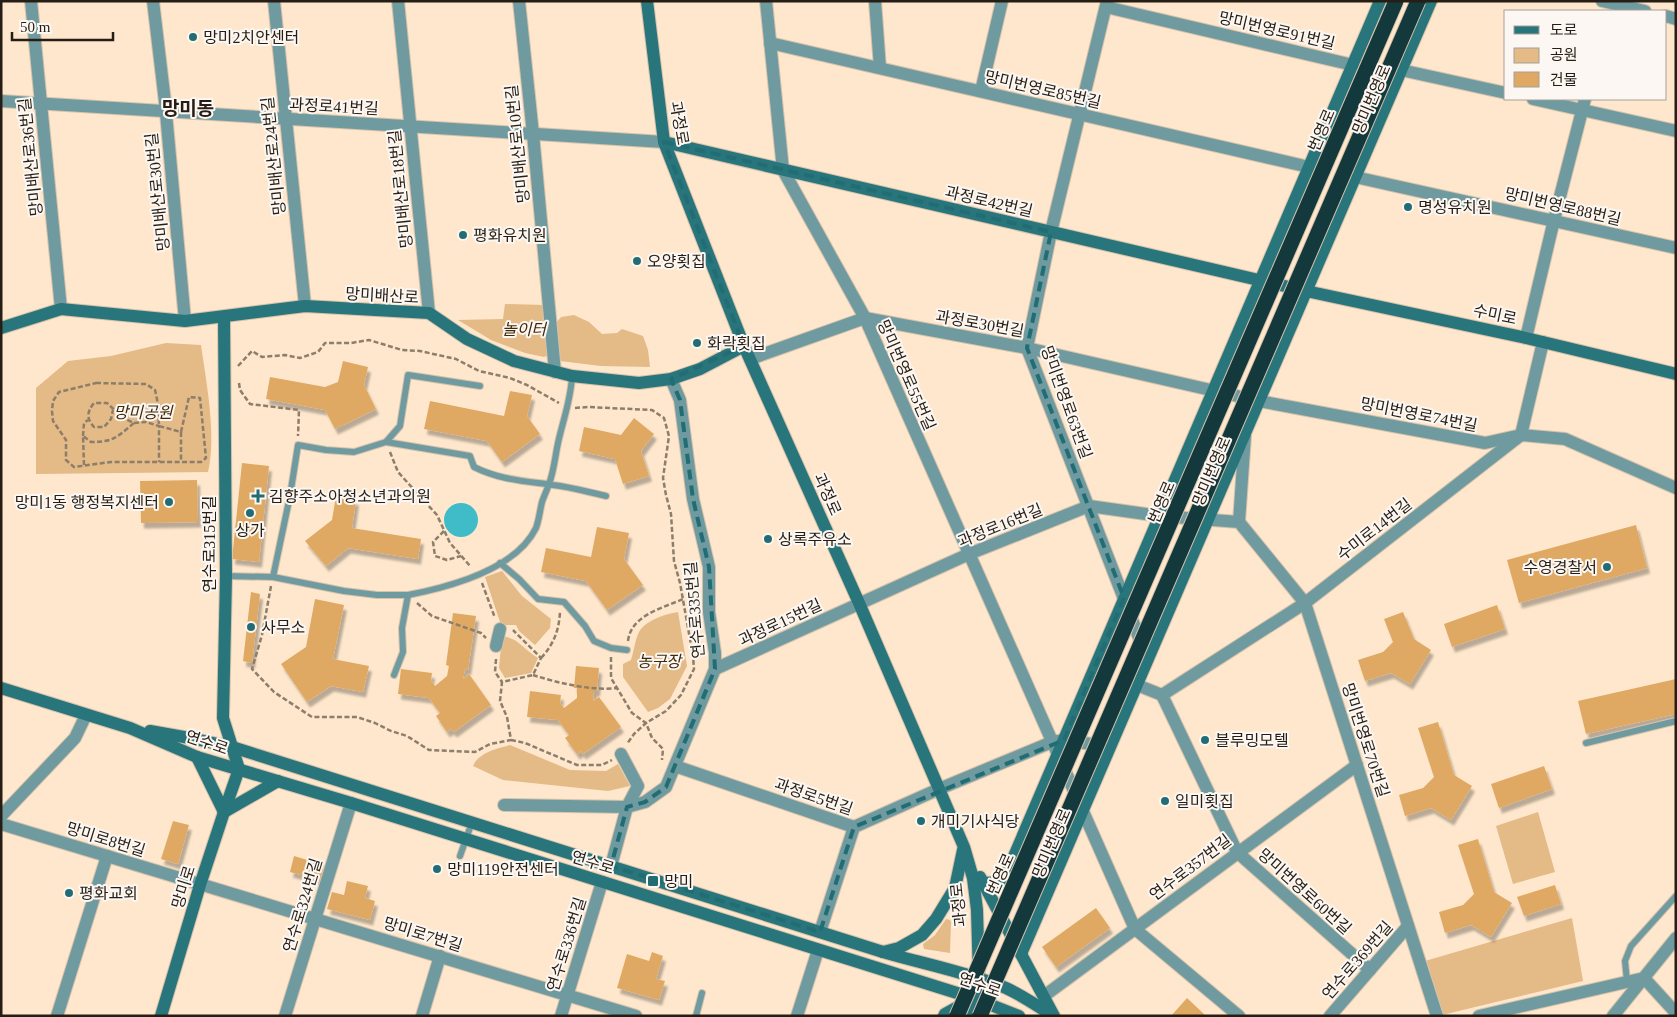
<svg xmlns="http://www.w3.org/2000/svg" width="1677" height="1017" font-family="'Times New Roman','Noto Sans KR',serif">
<defs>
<filter id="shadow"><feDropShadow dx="3" dy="5.5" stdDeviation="1" flood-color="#0004"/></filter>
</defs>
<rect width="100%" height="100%" fill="#fee7cc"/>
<!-- green -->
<g fill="#e4ba86">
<polygon points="505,304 545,305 550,354 544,357 525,353 491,340 458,320 503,319"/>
<polygon points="574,315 589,322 602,334 617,333 622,329 643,336 648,350 650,367 601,366 560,361 556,323 561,317"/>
<path d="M166,343L201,345C206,381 217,436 208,472L36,474V388L68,361L111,356Z"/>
<polygon points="502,571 522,596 551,619 550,628 535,645 519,631 516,625 501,625 485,577"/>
<path d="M678,612L687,666L670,699L658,708L648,712L623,677V664L631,660C634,651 635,640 639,632C646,620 666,614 678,612Z"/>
<path d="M502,636C519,638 524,650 538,658L531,673L505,678L499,668Z"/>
<path d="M510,745L570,770L606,771L618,764L630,786L608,791L503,780L473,766C479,752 497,749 510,745Z"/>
<polygon points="1538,812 1555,872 1513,884 1496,826"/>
<polygon points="1572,918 1583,981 1442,1015 1425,961"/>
<polygon points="946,919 950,920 951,922 950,953 924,949 923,944 935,935"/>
</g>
<!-- water -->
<circle fill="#3fbcc7" cx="461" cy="520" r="17"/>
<!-- building -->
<g fill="#dfa963" filter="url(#shadow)">
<polygon points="343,361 368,367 364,385 376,409 335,429 325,410 266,399 270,377 325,387 338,382"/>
<polygon points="510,391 532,395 527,416 540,434 502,462 487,441 424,429 430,401 504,416"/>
<polygon points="634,418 654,434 641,451 649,476 623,484 615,459 579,451 584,427 621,435"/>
<polygon points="242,463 269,466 259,562 232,559"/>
<polygon points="197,480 198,522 141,523 140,481"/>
<polygon points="336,496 356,500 352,528 421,539 418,559 348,548 326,566 305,541 332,520"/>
<polygon points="1636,525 1647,568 1519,603 1507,560"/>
<polygon points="597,527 629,533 624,559 643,585 607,610 586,581 541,572 546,548 591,557"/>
<polygon points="251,592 260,594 252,663 243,661"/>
<polygon points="315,599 344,605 333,659 369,666 363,692 331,686 307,702 281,664 306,647"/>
<polygon points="1497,605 1505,629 1452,647 1444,624"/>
<polygon points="1403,612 1414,639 1431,650 1410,684 1391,673 1365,681 1358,660 1383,652 1393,642 1384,619"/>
<polygon points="453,613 476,616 468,670 465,669 463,679 469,674 491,705 454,732 451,729 447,732 436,716 440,713 429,698 398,694 401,669 432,673 431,680 435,686 447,676 449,666 446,665"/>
<polygon points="576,666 599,668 597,691 594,691 593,701 599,697 621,727 583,754 581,751 577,754 565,738 569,735 558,720 527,717 530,691 561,695 560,703 564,708 577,698 577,688 574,688"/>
<polygon points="1676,679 1676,714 1586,734 1578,701"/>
<polygon points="1438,722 1454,775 1472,786 1451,820 1431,808 1405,816 1399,795 1423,788 1434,777 1418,728"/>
<polygon points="1544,766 1552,789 1499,808 1491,784"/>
<polygon points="173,821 189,825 178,864 161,859"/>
<polygon points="1478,839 1494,892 1512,903 1491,937 1471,925 1445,933 1439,912 1463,905 1474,894 1458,845"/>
<polygon points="294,856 324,865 320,880 290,872"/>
<polygon points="347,881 368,886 365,898 375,901 370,920 327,909 332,892 344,895"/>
<polygon points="1555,885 1561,904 1524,916 1517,897"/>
<polygon points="1096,908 1110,928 1056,967 1042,947"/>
<polygon points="652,952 663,956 656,979 665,981 659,1000 617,988 627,954 649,961"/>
<polygon points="1187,998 1206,1016 1171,1016"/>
</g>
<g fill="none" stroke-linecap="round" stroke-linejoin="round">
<!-- lane casing -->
<g stroke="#d7c3ab" stroke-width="8">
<g id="lane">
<path d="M386,442L470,456L474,467C500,480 525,481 553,485C571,487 588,492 606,496"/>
<polyline points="500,563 519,579 538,599 564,602 585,626 594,641 611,648 627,650"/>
<polyline points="226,576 273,577 344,591 377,595 408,595 402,628 403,652 394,675"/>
<polyline points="273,577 290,496 298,445 326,450 354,452 386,442 400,426 408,375 480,386"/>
<path d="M408,595C449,587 516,569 536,528C539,520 540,510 542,502C544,496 547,490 549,484C554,471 555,457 558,443C563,420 571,400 572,376"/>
<polyline points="1586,743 1676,721"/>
<polyline points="460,856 472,822"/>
<polyline points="1627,981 1625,961 1631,946 1676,896"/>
<polyline points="696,1016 702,993"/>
</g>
</g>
<!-- street casing -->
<g stroke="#d7c3ab" stroke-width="14">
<g id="street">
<polyline points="31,1 61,309"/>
<polyline points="153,1 165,102 185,321"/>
<polyline points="274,1 305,306"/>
<polyline points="398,1 429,313"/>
<polyline points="519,1 533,134 555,372"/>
<polyline points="766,1 783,170 865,318 1135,929 1239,1016"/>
<polyline points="875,1 880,68"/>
<polyline points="1107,1 1051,232 1027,348 1143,648"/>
<polyline points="1602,1 1645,11"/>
<polyline points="1106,7 1353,65"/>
<polyline points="1666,16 1676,19"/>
<polyline points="770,43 1309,167"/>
<polyline points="1401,70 1506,93"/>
<polyline points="981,91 1002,1"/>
<polyline points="1533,99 1676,131"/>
<polyline points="1,101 664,142"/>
<polyline points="1355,177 1676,248"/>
<polyline points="1526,338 1554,220 1585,99"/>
<polyline points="750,359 865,318 1027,348 1259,401 1485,443 1521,435 1565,439 1676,488"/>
<polyline points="1239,522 1245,436"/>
<polyline points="496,646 500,629"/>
<polyline points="715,669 969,554 1089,506 1160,516 1239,522 1305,603 1437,1016"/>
<polyline points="1137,685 1162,695"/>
<polyline points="1162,695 1305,603 1521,435 1543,342"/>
<polyline points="1162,695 1237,852 1370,970"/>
<polyline points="675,766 854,827 939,789 1052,742 1064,740 1105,746"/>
<polyline points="504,805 627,807 638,786 621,754"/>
<polyline points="1,816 75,738 86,715"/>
<polyline points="1,824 636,1016"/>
<polyline points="611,866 627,807 645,802 666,787 715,669 715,653 709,612 709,567 693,499 680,400 671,379"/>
<polyline points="820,932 854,827"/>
<polyline points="1644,978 1676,1013"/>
<polyline points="1044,996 1357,765"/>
<polyline points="57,1016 107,856"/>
<polyline points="285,1016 351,803"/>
<polyline points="422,1016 440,956"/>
<polyline points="561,1016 602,882"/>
<polyline points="797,1016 818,950"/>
<polyline points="1330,1016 1408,926"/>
<polyline points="1479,1016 1644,978"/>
<polyline points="1613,1016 1676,938"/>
</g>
</g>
<!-- secondary casing -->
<g stroke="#d7c3ab" stroke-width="14">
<g id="secondary">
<polyline points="647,1 664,142 744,346 859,603 964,847 973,878 977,910 979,979 968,1016"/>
<polyline points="664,142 1306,291 1526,338 1676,374"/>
<polyline points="1,328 61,309 185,321 305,306 429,313 467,339 514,361 572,376 639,383 671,379 700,369 744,346"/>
<polyline points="1,688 130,728 197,757 351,803 973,998 1019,1016"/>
<path d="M150,731L195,739L232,747L883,952C924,964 967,972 1006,988C1023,996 1038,1006 1053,1016"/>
<polyline points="197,757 224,812 278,781"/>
<polyline points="980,877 1054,1016"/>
<polyline points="983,883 1003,882 1380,1"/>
<polyline points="883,952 899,948 922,935 936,919 955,888 963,850"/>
<polyline points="1021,954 1431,1"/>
<polyline points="161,1016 200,885 224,812 239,769 223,718 226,576 224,317"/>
<polyline points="944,1016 945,1014 965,1003"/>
</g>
</g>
<!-- path -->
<g stroke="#8d7d6b" stroke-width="2.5" stroke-dasharray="5 2.5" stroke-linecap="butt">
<polyline points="238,366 252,351 262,357 285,355 300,358 318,352 325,343 351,343 369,340 402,350 420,351 456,359 479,371 510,378 527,385 559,403"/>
<polygon points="96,383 146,384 155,390 158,404 159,426 181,432 189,397 200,398 206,458 201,462 111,462 74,467 66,460 66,440 53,421 52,411 53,401 59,392"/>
<polyline points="239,383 240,390 250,404 299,410 298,436"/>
<polyline points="575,408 588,407 652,410 664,418 669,436 663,478 666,495 671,514 674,561 680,583 693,656 694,669 681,695 666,711 646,723 634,734 627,744"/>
<polyline points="134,423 146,422 159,426 159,462"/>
<polyline points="181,432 181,462"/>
<polyline points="83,436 84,423 88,420"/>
<polyline points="390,452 398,472 437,515 450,543 471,567"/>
<path d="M84,465L83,436L91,442C114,442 117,437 134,423L123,418L107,403H94C87,412 86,418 94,427H104L111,419L113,410"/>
<polyline points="444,531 433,542 435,556 447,560 461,556"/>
<polyline points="482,583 495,618"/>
<polyline points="271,586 262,635 252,669 274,692 312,717 357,717 375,723 391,731 407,736 429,750 475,752 490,744 511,740 507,717 500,701 502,682 533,675 541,658 513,630"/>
<polyline points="417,603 432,616 481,633 486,638"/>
<path d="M628,641C631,615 663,608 683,599"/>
<polyline points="611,657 611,678 632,713 646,723 652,738 663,749 662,760"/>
<path d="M541,658C554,644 559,630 560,612"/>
<polyline points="496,659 495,672 502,682"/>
<path d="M533,675C558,683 591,691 617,688"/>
<polyline points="511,740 525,743 577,765 602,765 612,760"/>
</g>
<!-- lane -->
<use href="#lane" stroke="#6f9ba0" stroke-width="6"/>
<!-- street -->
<use href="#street" stroke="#6f9ba0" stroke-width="12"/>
<!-- secondary -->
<use href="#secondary" stroke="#29757c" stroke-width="12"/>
<!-- highway-bridge casing -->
<g stroke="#d7c3ab" stroke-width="17" stroke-linecap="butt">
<g id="highway-bridge">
<polyline points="957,1016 1396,1"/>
<polyline points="980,1016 1418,1"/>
</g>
</g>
<!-- highway-bridge -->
<use href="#highway-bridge" stroke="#13393d" stroke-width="15"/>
</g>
<!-- marked area -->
<path fill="none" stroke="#226d74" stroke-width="4" stroke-dasharray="10 6" stroke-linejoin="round" d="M664,142L1051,232L1027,348L1124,598L1064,740L854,827L820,932L611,866L627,807L645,802L666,787L715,669L709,567L693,499L680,400L671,379L744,346Z"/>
<!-- markers -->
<g fill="#226d74" stroke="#fcf7f2" stroke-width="2">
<circle cx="193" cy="37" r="5"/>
<circle cx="1408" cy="207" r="5"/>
<circle cx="463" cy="235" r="5"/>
<circle cx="637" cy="261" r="5"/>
<circle cx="697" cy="343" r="5"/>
<path d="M255.5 488.5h5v5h5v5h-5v5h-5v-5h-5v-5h5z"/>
<circle cx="169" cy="502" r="5"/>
<circle cx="250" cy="513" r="5"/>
<circle cx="768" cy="539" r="5"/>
<circle cx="1607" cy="567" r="5"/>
<circle cx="251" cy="627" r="5"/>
<circle cx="1205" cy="740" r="5"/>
<circle cx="1165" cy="801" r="5"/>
<circle cx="921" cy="821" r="5"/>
<circle cx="437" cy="869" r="5"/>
<rect x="647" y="875" width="12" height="12" rx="2.5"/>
<circle cx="69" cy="893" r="5"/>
</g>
<g text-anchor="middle" stroke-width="4" stroke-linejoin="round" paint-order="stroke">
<!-- street labels -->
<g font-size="16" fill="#261e14" stroke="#fcf7f2">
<text transform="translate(1277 30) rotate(13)" y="6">망미번영로91번길</text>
<text transform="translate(1043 89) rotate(13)" y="6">망미번영로85번길</text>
<text transform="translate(1371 99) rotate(-67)" y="6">망미번영로</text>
<text transform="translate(334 106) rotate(3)" y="6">과정로41번길</text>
<text transform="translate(680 123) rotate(80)" y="6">과정로</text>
<text transform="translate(1321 130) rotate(-67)" y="6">번영로</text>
<text transform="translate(517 144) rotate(-96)" y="6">망미배산로10번길</text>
<text transform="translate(273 156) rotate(-96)" y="6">망미배산로24번길</text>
<text transform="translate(30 157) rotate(-96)" y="6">망미배산로36번길</text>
<text transform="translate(400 189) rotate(-96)" y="6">망미배산로18번길</text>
<text transform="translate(157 192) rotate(-96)" y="6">망미배산로30번길</text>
<text transform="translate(989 201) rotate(13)" y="6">과정로42번길</text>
<text transform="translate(1563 206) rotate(13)" y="6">망미번영로88번길</text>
<text transform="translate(382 295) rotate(3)" y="6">망미배산로</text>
<text transform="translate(1495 314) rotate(12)" y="6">수미로</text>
<text transform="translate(980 323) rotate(10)" y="6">과정로30번길</text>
<text transform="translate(907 375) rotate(66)" y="6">망미번영로55번길</text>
<text transform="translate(1067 402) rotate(70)" y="6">망미번영로63번길</text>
<text transform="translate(1419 414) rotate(11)" y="6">망미번영로74번길</text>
<text transform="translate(1211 471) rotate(-67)" y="6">망미번영로</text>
<text transform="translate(828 494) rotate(66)" y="6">과정로</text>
<text transform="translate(1161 502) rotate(-67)" y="6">번영로</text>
<text transform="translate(1000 525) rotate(-22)" y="6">과정로16번길</text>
<text transform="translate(1374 529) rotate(-38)" y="6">수미로14번길</text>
<text transform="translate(209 544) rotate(-90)" y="6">연수로315번길</text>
<text transform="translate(694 610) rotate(-95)" y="6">연수로335번길</text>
<text transform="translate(780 622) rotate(-25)" y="6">과정로15번길</text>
<text transform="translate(1366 740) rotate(72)" y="6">망미번영로70번길</text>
<text transform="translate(207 742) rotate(19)" y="6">연수로</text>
<text transform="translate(814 796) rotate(19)" y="6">과정로5번길</text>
<text transform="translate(106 839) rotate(17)" y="6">망미로8번길</text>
<text transform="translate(1051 843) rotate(-67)" y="6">망미번영로</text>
<text transform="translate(593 862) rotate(17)" y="6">연수로</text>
<text transform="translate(1190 867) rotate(-37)" y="6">연수로357번길</text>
<text transform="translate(1000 874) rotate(-66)" y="6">번영로</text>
<text transform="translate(183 887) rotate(-73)" y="6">망미로</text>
<text transform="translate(1305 891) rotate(42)" y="6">망미번영로60번길</text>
<text transform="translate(302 905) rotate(-73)" y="6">연수로324번길</text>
<text transform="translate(958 905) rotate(-96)" y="6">과정로</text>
<text transform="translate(423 934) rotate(17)" y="6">망미로7번길</text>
<text transform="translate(566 944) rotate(-73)" y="6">연수로336번길</text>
<text transform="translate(1357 960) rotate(-49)" y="6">연수로369번길</text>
<text transform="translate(980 984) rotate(19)" y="6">연수로</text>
</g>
<!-- poi labels -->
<g font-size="16" fill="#261e14" stroke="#fcf7f2" text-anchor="start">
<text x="203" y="43">망미2치안센터</text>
<text x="1418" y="213">명성유치원</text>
<text x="473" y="241">평화유치원</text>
<text x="647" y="267">오양횟집</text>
<text x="707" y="349">화락횟집</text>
<text x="269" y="502">김향주소아청소년과의원</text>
<text x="159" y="508" text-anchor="end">망미1동 행정복지센터</text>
<text x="250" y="536" text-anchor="middle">상가</text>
<text x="778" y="545">상록주유소</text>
<text x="1597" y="573" text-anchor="end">수영경찰서</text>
<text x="261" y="633">사무소</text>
<text x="1215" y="746">블루밍모텔</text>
<text x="1175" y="807">일미횟집</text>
<text x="931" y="827">개미기사식당</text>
<text x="447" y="875">망미119안전센터</text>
<text x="664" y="887">망미</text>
<text x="79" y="899">평화교회</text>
</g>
<!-- park labels -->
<g font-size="16" font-style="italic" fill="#3f290a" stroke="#fcf7f2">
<text x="524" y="335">놀이터</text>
<text x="143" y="418">망미공원</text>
<text x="659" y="667">농구장</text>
</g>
<!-- quarter labels -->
<g font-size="19" font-weight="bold" fill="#261e14" stroke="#fcf7f2">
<text x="188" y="115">망미동</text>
</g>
</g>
<!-- border -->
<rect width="1677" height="1017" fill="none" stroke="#261e14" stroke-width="5"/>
<!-- legend -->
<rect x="1504" y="10" width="162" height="90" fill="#fcf7f2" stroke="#a6a099"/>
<rect x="1514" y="26" width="25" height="8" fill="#29757c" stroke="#a6a099"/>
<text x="1550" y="35" font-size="15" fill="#261e14">도로</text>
<rect x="1514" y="48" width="25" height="15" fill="#e4ba86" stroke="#a6a099"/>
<text x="1550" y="60" font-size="15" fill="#261e14">공원</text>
<rect x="1514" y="72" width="25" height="15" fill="#dfa963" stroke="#a6a099"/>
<text x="1550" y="85" font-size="15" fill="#261e14">건물</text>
<!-- scale -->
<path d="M12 32v8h101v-8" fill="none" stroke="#261e14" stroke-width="2.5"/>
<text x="20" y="32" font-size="15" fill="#261e14" stroke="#fcf7f2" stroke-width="4" paint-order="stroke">50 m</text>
</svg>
